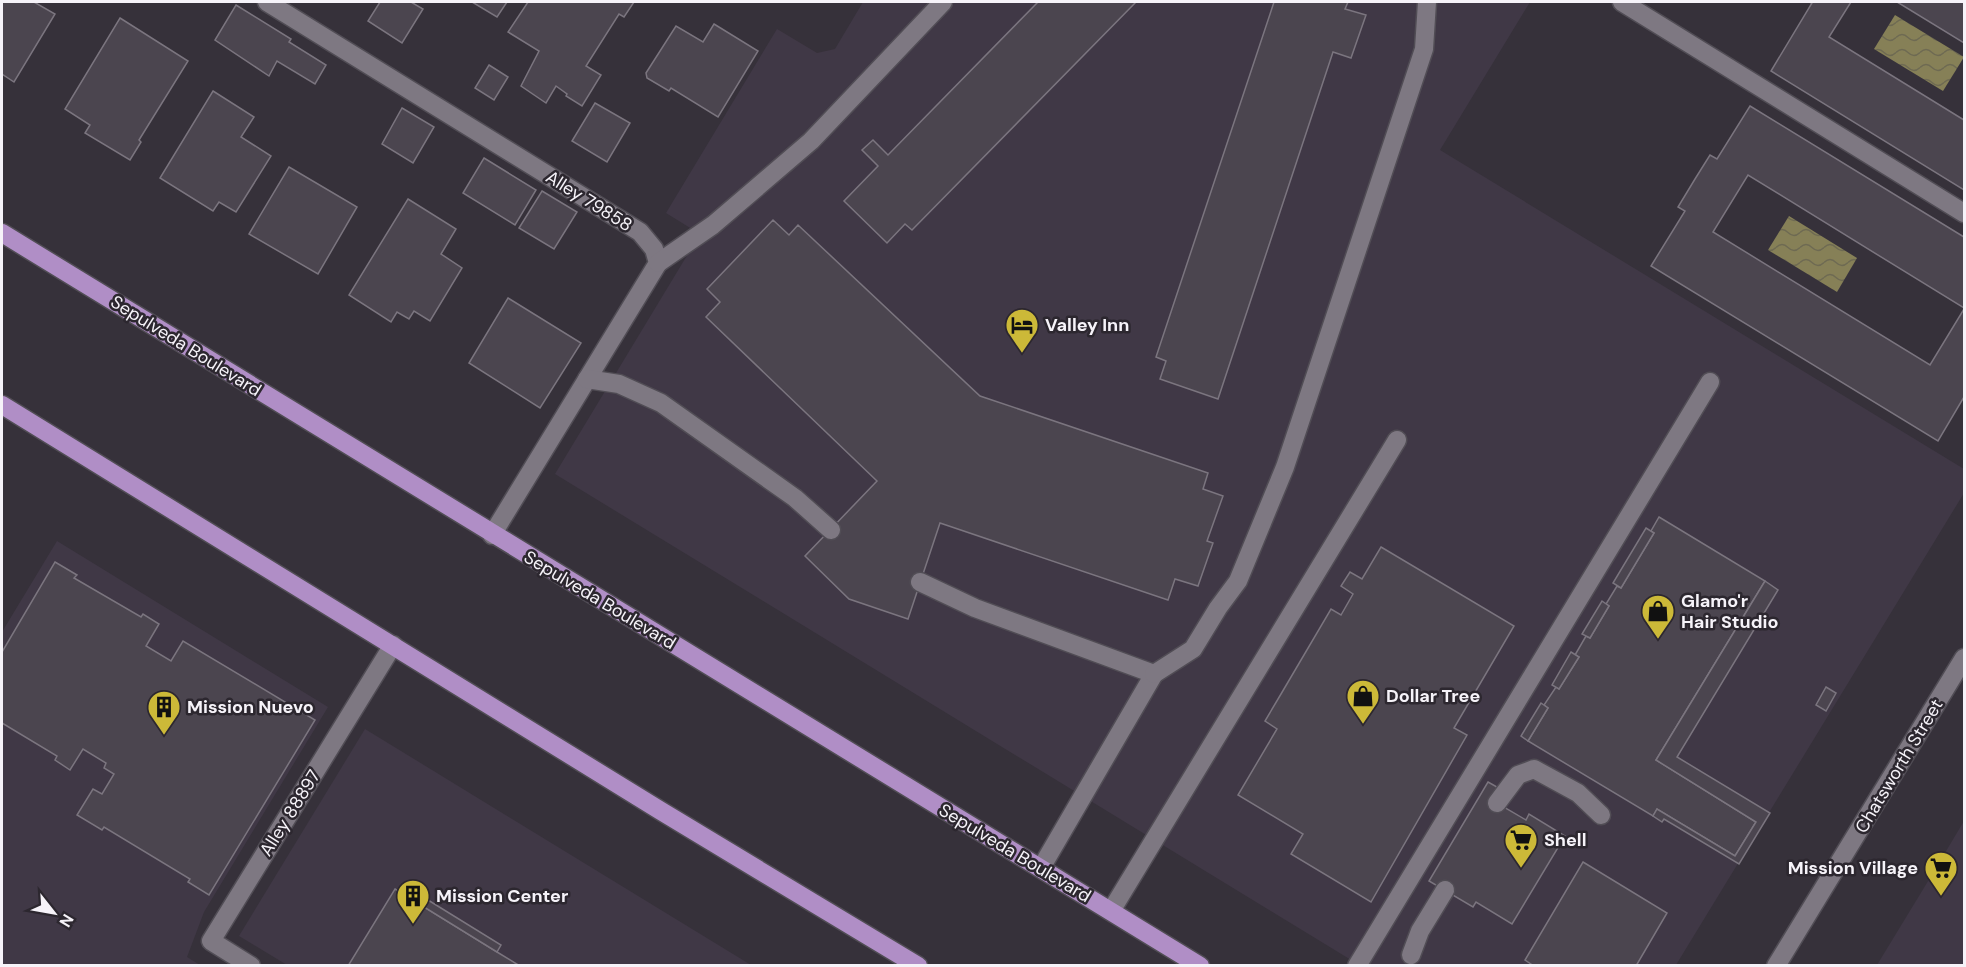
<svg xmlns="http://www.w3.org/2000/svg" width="1966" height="967" font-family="'DM Sans',sans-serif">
<defs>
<pattern id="water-waves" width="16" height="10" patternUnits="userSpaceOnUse" patternTransform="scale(1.5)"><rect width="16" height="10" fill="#868057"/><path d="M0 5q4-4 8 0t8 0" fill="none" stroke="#6e6a52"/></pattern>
</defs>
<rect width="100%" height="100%" fill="#36313a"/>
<!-- built -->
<g fill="#403846">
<polygon points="863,2 1530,2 1440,150 1964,469 1964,493 1676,965 1361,966 555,474 700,234 666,213 777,29 817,53 835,49"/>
<polygon points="57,541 328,707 204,912 187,957 200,965 2,965 2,632"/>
<polygon points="365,729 751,965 287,965 239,936"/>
<polygon points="1964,821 1964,965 1877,965 1933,873"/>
</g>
<!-- water -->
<g fill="url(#water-waves)">
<polygon points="1895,15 1964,57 1943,91 1874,49"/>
<polygon points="1789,216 1857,258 1837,292 1768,250"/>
</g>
<!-- building -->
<g fill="#4b454f" stroke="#7b757f" stroke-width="1.5">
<polygon points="2,2 34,2 55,14 14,82 2,74"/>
<polygon points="380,2 411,2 423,9 402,43 368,21"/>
<polygon points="472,2 507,2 497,17"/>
<polygon points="528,2 634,2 624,17 619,14 586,66 601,75 582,106 566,96 567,94 556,86 546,103 521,86 539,51 508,32"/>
<polygon points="1038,2 1136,2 912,230 905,224 887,243 844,201 878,166 862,150 873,140 888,155"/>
<polygon points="1274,2 1348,2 1345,9 1366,15 1351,58 1333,52 1218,399 1160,379 1166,361 1156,357"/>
<polygon points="1809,2 1851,2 1829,37 1964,120 1964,190 1771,71 1812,3"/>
<polygon points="1897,2 1964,2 1964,43"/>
<polygon points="236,5 291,39 289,42 326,65 315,84 277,61 269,76 215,40"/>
<polygon points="120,18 188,61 139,140 141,142 130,160 85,133 90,125 65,109"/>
<polygon points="714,24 758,51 718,117 671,88 669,91 647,78 646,73 676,26 703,42"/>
<polygon points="489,65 508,77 494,100 475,88"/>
<polygon points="213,91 254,117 241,137 271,156 236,212 219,202 213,211 160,178"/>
<polygon points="595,103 630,123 607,162 572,141"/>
<polygon points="1750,106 1964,237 1964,308 1748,175 1713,232 1930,365 1964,309 1964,397 1938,441 1651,266 1685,211 1678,207 1695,179 1710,155 1717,159"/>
<polygon points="402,108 434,127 413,163 382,144"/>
<polygon points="484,158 536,190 515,225 463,193"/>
<polygon points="289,167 357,207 318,274 249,234"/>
<polygon points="542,191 577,212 554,249 519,228"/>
<polygon points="408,199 456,229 441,254 462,268 430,321 414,311 409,319 397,312 391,322 349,295"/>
<polygon points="773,220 789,235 798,225 980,396 1208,473 1203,489 1223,496 1207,541 1213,543 1198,586 1175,579 1168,600 940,523 908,619 849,599 805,556 877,481 706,317 720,302 707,289"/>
<polygon points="508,298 581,343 540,408 469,363"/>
<polygon points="1659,517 1765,581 1656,760 1756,822 1735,856 1657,809 1653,816 1528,741 1548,708 1544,705 1556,687 1559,689 1579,657 1575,655 1586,636 1590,638 1609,606 1606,604 1617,586 1621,588 1654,533 1651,531"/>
<polygon points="1646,528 1654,533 1621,588 1613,583"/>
<polygon points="1381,547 1514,626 1454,728 1467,735 1371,902 1291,854 1303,834 1238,795 1277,729 1265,721 1281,694 1331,609 1341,615 1353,594 1341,586 1350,572 1362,579"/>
<polygon points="55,562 77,575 74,578 141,617 143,614 159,624 146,646 171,661 183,641 315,720 209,895 188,882 190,879 104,827 102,830 77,815 93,789 102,794 114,774 104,768 106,763 83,749 70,770 55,760 57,756 2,723 2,652"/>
<polygon points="1765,581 1778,590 1677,757 1770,813 1739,864 1664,819 1662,822 1653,816 1657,809 1735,856 1756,822 1656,760"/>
<polygon points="1602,601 1609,606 1590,638 1582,634"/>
<polygon points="1571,652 1579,657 1559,689 1552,685"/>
<polygon points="1826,687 1836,693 1826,711 1816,705"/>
<polygon points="1541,703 1548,708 1528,741 1521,736"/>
<polygon points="1488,782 1497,787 1490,799 1526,820 1529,814 1565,836 1512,924 1476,902 1473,907 1429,881"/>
<polygon points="1583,862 1667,913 1636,966 1534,966 1525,960"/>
<polygon points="395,889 497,952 520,966 348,966"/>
<polygon points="415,892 501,945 497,952 411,899"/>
</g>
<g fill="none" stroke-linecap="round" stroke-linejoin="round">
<!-- lane casing -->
<g stroke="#514d55" stroke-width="21">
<g id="lane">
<polyline points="267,2 640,232 654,249 658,263 492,535"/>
<polyline points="1622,2 1964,213"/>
<polyline points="658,263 713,225 811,141 943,2"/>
<polyline points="587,379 619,384 661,403 795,498 831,530"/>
<polyline points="920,582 975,608 1154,674 1041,868"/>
<polyline points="1154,674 1193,649 1218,608 1238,581 1285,467 1424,49 1427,2"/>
<polyline points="1497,803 1518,775 1534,769 1578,793 1601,815"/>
<polyline points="1111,911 1397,440"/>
<polyline points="1411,955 1420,931 1445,890"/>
<polyline points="251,966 211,941 393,645"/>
<polyline points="1357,966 1710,382"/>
</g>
</g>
<!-- secondary casing -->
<g stroke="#514d55" stroke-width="21">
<polyline id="secondary" points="1776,966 1964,658"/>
</g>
<!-- primary casing -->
<g stroke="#514d55" stroke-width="21">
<g id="primary">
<polyline points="2,233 1200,966"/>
<polyline points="2,405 661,811 918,966"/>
</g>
</g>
<!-- lane -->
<use href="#lane" stroke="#7e7882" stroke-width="18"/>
<!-- secondary -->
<use href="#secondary" stroke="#7e7882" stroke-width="18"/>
<!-- primary -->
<use href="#primary" stroke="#b08ec6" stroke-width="18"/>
</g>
<!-- icons -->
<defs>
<g id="hotel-pin" transform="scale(1.725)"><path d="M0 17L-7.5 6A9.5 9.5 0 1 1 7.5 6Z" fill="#ccb938" stroke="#2c272f"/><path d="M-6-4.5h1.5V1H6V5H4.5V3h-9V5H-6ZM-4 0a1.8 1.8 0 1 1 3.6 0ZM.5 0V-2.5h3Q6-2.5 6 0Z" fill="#111"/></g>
<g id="shop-pin" transform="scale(1.725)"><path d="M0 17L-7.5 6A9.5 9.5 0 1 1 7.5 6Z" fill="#ccb938" stroke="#2c272f"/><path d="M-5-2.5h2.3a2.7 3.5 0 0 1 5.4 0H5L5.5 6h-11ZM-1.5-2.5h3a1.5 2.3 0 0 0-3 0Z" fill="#111"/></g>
<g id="building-pin" transform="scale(1.725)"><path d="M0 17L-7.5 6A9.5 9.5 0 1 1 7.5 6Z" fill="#ccb938" stroke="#2c272f"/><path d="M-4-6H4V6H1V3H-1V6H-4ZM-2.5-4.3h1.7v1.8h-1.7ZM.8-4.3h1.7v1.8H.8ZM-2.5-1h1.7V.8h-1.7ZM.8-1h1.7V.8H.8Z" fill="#111"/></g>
<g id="supermarket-pin" transform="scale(1.725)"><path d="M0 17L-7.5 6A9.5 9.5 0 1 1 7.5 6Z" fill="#ccb938" stroke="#2c272f"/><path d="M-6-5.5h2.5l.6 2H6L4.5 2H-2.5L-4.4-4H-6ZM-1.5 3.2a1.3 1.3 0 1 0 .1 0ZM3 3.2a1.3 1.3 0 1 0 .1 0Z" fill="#111"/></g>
</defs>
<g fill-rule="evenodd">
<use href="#hotel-pin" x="1022" y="325"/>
<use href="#shop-pin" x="1658" y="611"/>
<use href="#shop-pin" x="1363" y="696"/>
<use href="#building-pin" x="164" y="707"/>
<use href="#supermarket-pin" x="1521" y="840"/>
<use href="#supermarket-pin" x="1941" y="868"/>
<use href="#building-pin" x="413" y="896"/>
</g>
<g text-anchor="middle" stroke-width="5" stroke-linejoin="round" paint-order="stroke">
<!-- street labels -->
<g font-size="18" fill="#f6f3f9" stroke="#2c272f">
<text transform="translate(589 201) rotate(32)" y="6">Alley 79858</text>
<text transform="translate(186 346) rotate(32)" y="6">Sepulveda Boulevard</text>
<text transform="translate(600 600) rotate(31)" y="6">Sepulveda Boulevard</text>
<text transform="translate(1899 766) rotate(-59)" y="6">Chatsworth Street</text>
<text transform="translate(290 813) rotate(-58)" y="6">Alley 88897</text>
<text transform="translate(1015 853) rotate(31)" y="6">Sepulveda Boulevard</text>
</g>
<!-- poi labels -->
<g font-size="18" font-weight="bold" fill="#f6f3f9" stroke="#2c272f" text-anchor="start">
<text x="1045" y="331">Valley Inn</text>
<text x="1681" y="607">Glamo'r<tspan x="1681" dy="21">Hair Studio</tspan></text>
<text x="1386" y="702">Dollar Tree</text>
<text x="187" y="713">Mission Nuevo</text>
<text x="1544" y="846">Shell</text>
<text x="1918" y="874" text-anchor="end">Mission Village</text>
<text x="436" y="902">Mission Center</text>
</g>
</g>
<!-- border -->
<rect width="1966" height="967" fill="none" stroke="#f6f3f9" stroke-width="6"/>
<!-- north arrow -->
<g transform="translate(54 913) rotate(121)" stroke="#2c272f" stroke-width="4.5" paint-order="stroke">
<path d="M0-4.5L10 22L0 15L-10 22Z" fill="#f6f3f9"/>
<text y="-9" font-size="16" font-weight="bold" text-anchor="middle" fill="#f6f3f9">N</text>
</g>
</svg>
